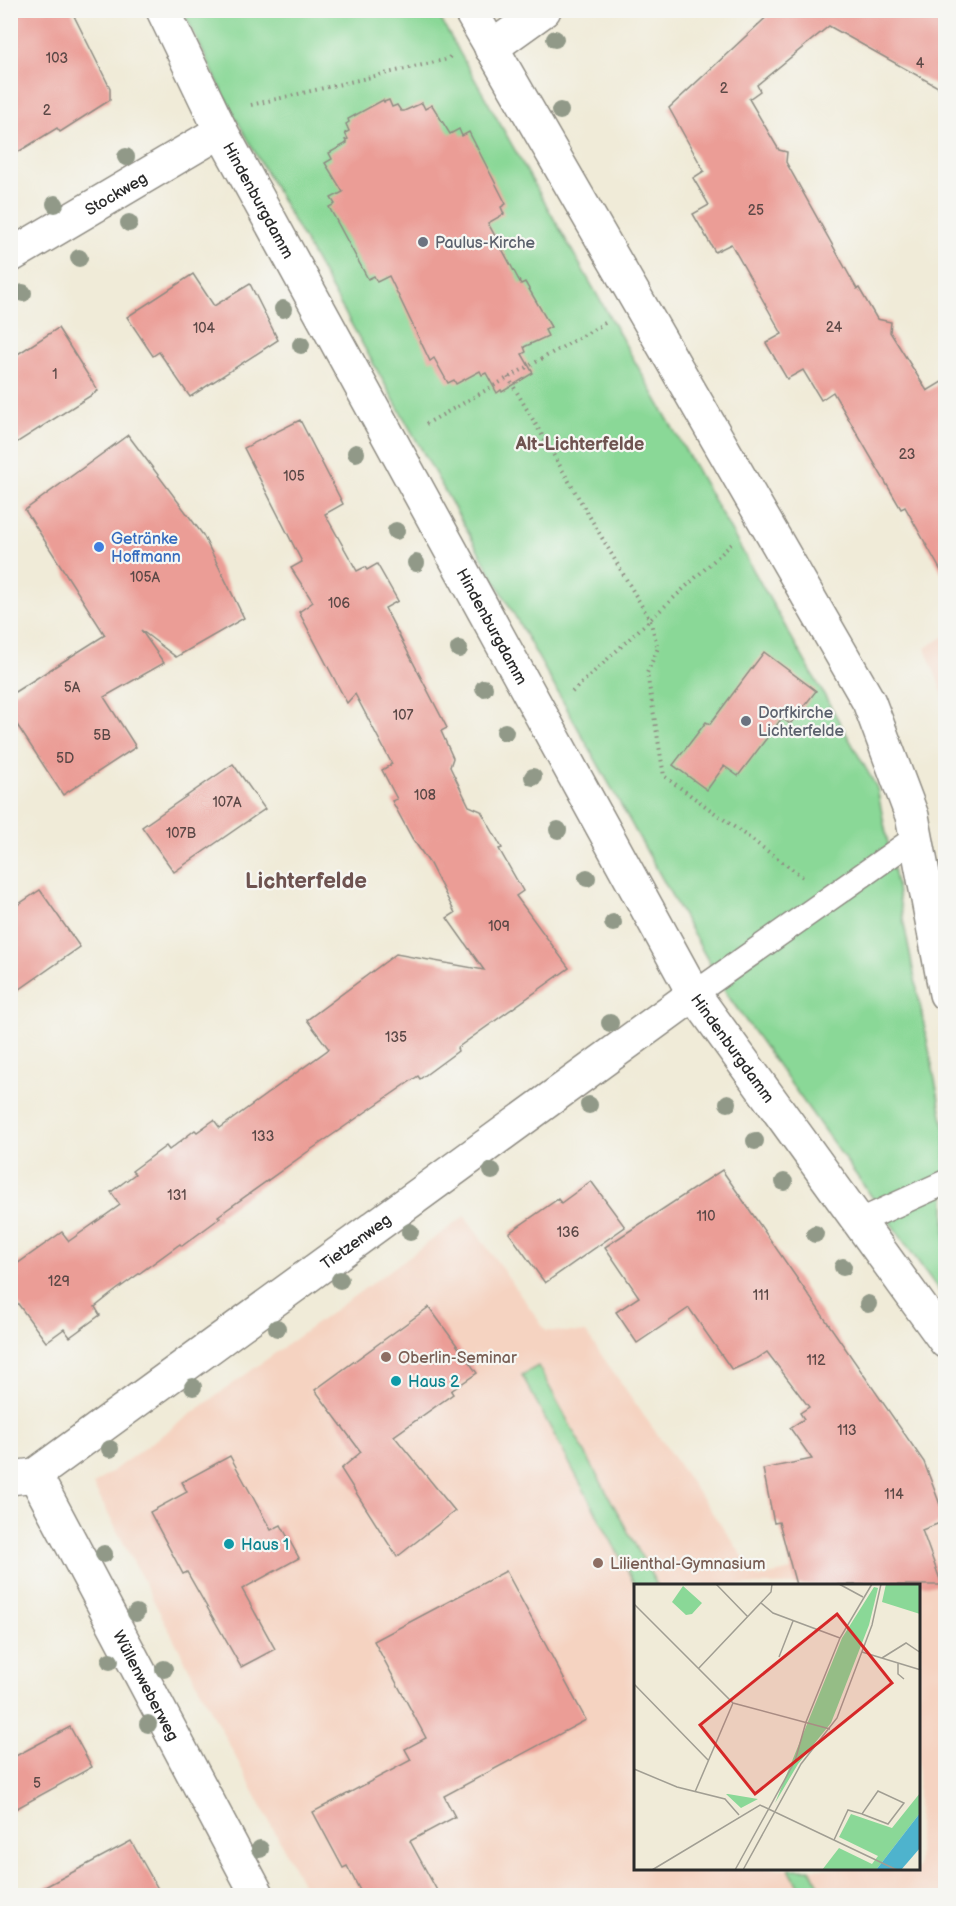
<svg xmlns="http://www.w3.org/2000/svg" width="956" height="1906" font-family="'Balsamiq Sans',sans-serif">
<rect width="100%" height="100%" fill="#f6f6f2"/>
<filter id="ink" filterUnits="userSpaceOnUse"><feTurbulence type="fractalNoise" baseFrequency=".0167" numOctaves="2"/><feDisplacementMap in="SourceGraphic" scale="12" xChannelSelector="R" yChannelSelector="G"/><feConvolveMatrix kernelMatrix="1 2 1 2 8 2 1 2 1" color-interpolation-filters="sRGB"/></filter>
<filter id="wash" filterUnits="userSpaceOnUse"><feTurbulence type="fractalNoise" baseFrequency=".008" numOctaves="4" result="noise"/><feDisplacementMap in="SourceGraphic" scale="24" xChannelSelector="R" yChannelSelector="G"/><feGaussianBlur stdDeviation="1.35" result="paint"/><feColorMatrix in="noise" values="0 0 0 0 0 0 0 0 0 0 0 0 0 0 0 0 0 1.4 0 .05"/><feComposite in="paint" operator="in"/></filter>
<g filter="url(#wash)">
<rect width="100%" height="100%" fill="#f0ebd8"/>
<!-- built -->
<g fill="#f5d3c1" fill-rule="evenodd">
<polygon points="945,636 945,699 925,648"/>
<path d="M465,1216L546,1331L586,1333L758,1578L853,1555L945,1521V1895H308L93,1485ZM635,1585H918V1868H635Z"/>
</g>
<!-- green -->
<g fill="#8ad897" stroke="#5a8261" stroke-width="1.5">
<polygon points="183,11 436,11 877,788 945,1130 945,1299 728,996 234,115"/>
<polygon points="538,1366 657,1585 635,1585 522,1375"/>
<polygon points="789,1869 810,1869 825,1895 803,1895"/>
</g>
<g id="blocks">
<!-- building -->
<g fill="#eb9d96">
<polygon points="10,10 71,10 110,88 110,100 60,132 57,128 10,157"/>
<polygon points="774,10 945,10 945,91 829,26 757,85 760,91 749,99 779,150 787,152 786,162 857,289 859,288 877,319 891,322 890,332 927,391 945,380 945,578 905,507 901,509 833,392 821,400 803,370 787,379 766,343 782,334 756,288 731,244 715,252 693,214 709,205 693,178 704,171 669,108"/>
<polygon points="383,100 384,102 389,100 392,107 397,105 401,111 404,111 422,103 425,109 432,105 450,134 459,129 462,136 469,132 506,204 501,207 504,214 488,223 521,284 525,282 551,327 545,330 548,336 524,347 526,352 522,354 533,373 502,392 501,390 497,393 486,373 482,375 480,371 456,384 454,380 448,383 434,358 430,361 389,276 377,282 374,276 368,279 329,207 335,204 331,198 343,192 325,163 332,159 329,153 347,143 345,140 348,139 345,133 349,131 346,124 349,122 348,119"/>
<polygon points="193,274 214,306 250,284 278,340 190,397 159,352 153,356 127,317"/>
<polygon points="58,328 98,391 10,447 10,359"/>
<polygon points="300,420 343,504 325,514 357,571 365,567 367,570 377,564 398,601 385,608 447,728 441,731 453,758 450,767 469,806 481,811 502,848 499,849 523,891 516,896 569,968 457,1048 458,1051 420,1079 418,1076 306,1153 218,1216 220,1218 182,1246 180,1244 115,1291 95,1307 100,1315 70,1337 64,1329 46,1342 10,1293 10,1269 62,1232 69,1241 120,1205 111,1192 135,1174 132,1171 166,1146 169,1150 195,1130 197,1132 214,1120 220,1128 329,1049 307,1020 396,954 484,970 447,918 455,913 430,864 412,838 392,801 397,799 382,770 392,764 355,694 347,703 299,612 313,602 291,568 302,562 244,448"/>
<polygon points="128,435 203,535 244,618 176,657 141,630 164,663 104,697 136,747 63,795 10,714 10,695 105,635 25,510"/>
<polygon points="764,652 816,691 790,724 782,718 738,776 724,766 707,790 673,765 706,722 710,724"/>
<polygon points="233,764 265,809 174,872 142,827"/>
<polygon points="40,890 80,947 10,996 10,910"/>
<polygon points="722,1170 924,1462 945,1518 945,1521 922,1530 942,1585 796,1585 779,1522 774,1523 763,1469 812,1459 790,1428 804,1419 800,1413 809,1407 767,1352 758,1358 732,1370 689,1308 637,1343 616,1312 639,1297 605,1247"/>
<polygon points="591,1181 625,1227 545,1283 509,1233 558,1199 561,1203"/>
<polygon points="429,1307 477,1373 451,1391 453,1394 394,1436 455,1511 397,1557 341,1469 361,1452 315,1390"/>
<polygon points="230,1456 271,1530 281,1525 299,1558 242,1589 275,1649 241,1667 187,1572 183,1574 150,1512 187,1492 182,1482"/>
<polygon points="506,1571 586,1720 444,1796 455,1817 410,1841 440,1896 363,1896 347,1866 343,1868 313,1812 411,1760 405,1749 426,1738 374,1641"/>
<polygon points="70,1727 92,1767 10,1812 10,1759"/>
<polygon points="131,1841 162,1896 28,1896"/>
</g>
</g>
</g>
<g filter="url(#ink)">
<use href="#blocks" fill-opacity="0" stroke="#8e8b82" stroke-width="1.5"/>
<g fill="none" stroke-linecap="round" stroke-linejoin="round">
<!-- service casing -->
<g stroke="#8e8b82" stroke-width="27">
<g id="service">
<polyline points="694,994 918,836"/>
<polyline points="858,1222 946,1182"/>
</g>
</g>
<!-- minor casing -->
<g stroke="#8e8b82" stroke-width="36">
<g id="minor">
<polyline points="491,48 544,10"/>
<path id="s1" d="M10,256L221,131"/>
<path id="s2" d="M35,1475L258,1896"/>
<path id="s3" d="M10,1478L35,1475L694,994"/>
</g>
</g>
<!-- secondary casing -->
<g stroke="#8e8b82" stroke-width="36">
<g id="secondary">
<path id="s4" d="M163,10L221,131L694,994L946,1342"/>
<polyline points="470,10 869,702 912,816 946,994"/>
</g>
</g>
<!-- path -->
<g stroke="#8e8b82" stroke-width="4" stroke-dasharray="1.5 4.5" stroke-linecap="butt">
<polyline points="251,105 448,59 452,54"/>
<polyline points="508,377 650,620 658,648 647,673 664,776 803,877"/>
<polyline points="426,424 607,322"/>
<polyline points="572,692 734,542"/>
</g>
<!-- service -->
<use href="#service" stroke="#fff" stroke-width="24"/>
<!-- minor -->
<use href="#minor" stroke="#fff" stroke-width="33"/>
<!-- secondary -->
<use href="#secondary" stroke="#fff" stroke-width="33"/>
</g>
<!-- trees -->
<g fill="#919988">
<circle cx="555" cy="39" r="9"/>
<circle cx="560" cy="111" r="9"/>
<circle cx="126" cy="157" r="9"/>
<circle cx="55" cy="204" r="9"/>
<circle cx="129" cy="223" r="9"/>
<circle cx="79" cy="258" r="9"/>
<circle cx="23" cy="293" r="9"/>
<circle cx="283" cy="309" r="9"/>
<circle cx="301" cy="345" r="9"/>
<circle cx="356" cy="453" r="9"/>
<circle cx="396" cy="531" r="9"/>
<circle cx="416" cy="563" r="9"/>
<circle cx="459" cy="649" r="9"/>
<circle cx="484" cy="688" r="9"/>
<circle cx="505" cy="732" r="9"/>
<circle cx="533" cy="777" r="9"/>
<circle cx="558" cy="830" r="9"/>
<circle cx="587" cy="878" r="9"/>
<circle cx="613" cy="923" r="9"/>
<circle cx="610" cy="1023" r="9"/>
<circle cx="728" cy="1103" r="9"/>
<circle cx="589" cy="1105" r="9"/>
<circle cx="755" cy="1141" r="9"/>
<circle cx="492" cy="1171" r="9"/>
<circle cx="784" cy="1182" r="9"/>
<circle cx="410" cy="1232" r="9"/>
<circle cx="815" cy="1234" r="9"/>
<circle cx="843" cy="1267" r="9"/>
<circle cx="340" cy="1280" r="9"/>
<circle cx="868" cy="1304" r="9"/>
<circle cx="277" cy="1328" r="9"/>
<circle cx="193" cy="1387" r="9"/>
<circle cx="110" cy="1449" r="9"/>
<circle cx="104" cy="1554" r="9"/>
<circle cx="136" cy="1613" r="9"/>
<circle cx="110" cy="1661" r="9"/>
<circle cx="164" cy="1669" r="9"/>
<circle cx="148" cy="1724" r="9"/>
<circle cx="260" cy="1849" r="9"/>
</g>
</g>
<!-- markers -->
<g fill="#6b7280" stroke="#f6f6f2" stroke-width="2">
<circle cx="423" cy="242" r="6"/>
<circle cx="746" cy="721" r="6"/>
</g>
<circle fill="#3f7fe0" stroke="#f6f6f2" stroke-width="2" cx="99" cy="547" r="6"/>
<g fill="#8d6e63" stroke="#f6f6f2" stroke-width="2">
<circle cx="386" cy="1357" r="6"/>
<circle cx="598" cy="1563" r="6"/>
</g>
<g fill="#0f9aa8" stroke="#f6f6f2" stroke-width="2">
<circle cx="396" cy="1381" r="6"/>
<circle cx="229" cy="1544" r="6"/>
</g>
<g text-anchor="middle" stroke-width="4.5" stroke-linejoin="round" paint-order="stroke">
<!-- number labels -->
<g font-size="14" fill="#5b4846">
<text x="57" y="63">103</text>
<text x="920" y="68">4</text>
<text x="724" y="93">2</text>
<text x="47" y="115">2</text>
<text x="756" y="215">25</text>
<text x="834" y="332">24</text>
<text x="204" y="333">104</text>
<text x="55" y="379">1</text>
<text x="907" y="459">23</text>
<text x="294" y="481">105</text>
<text x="145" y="582">105A</text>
<text x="339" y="608">106</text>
<text x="72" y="692">5A</text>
<text x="403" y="720">107</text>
<text x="102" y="740">5B</text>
<text x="65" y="763">5D</text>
<text x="425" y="800">108</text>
<text x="227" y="807">107A</text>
<text x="181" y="838">107B</text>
<text x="499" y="931">109</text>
<text x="396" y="1042">135</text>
<text x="263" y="1141">133</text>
<text x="177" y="1200">131</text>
<text x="706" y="1221">110</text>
<text x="568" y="1237">136</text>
<text x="59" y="1286">129</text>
<text x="761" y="1300">111</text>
<text x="816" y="1365">112</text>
<text x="847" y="1435">113</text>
<text x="894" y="1499">114</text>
<text x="37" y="1788">5</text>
</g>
<!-- street labels -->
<g font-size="16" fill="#2b2b2b" stroke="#f6f6f2">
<text dy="6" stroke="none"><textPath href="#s1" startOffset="123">Stockweg</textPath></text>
<text dy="6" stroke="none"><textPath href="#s4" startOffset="213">Hindenburgdamm</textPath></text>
<text dy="6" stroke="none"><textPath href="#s4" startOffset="699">Hindenburgdamm</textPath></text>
<text dy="6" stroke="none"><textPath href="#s4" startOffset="1185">Hindenburgdamm</textPath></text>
<text dy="6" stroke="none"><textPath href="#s3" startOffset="422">Tietzenweg</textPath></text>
<text dy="6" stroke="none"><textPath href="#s2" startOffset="238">Wüllenweberweg</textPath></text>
</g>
<!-- worship labels -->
<g font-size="16" fill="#5b616d" stroke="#f6f6f2" text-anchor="start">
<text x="435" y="248">Paulus-Kirche</text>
<text x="758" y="718">Dorfkirche<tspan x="758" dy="18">Lichterfelde</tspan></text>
</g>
<!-- shop labels -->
<g font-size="16" fill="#366cbe" stroke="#f6f6f2" text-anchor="start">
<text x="111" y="544">Getränke<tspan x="111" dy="18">Hoffmann</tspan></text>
</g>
<!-- education labels -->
<g font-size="16" fill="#785e54" stroke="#f6f6f2" text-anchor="start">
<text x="398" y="1363">Oberlin-Seminar</text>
<text x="610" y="1569">Lilienthal-Gymnasium</text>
</g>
<!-- culture labels -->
<g font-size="16" fill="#0d838f" stroke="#f6f6f2" text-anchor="start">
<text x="408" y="1387">Haus 2</text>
<text x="241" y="1550">Haus 1</text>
</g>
<!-- neighbourhood labels -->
<g font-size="18" font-weight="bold" fill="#6e5350" stroke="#f6f6f2">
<text x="580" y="450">Alt-Lichterfelde</text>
</g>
<!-- district labels -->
<g font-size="22" font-weight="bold" fill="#6e5350" stroke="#f6f6f2">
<text x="306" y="888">Lichterfelde</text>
</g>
</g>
<!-- overview -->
<g transform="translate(634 1584)">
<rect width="286" height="286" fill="#f0ebd8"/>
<path d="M252,0H286V30L248,18ZM49,2L68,19L58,30L52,31L38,18ZM240,3L244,4L235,41L197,139L164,180L141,219L208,54ZM286,209V229L242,286H188L205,264L238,280L244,272L205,253L217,230L258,244ZM92,210H94L124,215L107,224Z" fill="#8ad897"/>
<path d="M286,229V264L267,286H242Z" fill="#4eb3cd"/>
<path fill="none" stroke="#a19e93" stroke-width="1.5" d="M82,0L114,33M205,0L229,13M127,19L139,29L206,54M0,20L99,119L196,145M228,68L287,86M145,73L159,37M248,74L272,59L287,69M264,79V90L270,95M64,85L137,8L138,0M0,100L74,176M0,185L43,203L91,215L105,231M61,208L99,119M200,256L214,226L228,230L244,207L270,219L254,240L228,230M18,286L126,221L263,286M101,286L161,177L172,138L206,54L238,0M109,286L167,180L203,134L238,41L247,0"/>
<path fill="#d62828" fill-opacity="0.15" stroke="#d62828" stroke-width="3" d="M203,30L258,99L121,210L66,141Z"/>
<rect width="286" height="286" fill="none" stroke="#2b2b2b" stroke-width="3"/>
</g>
<!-- margin -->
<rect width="956" height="1906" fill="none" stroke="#f6f6f2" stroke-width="36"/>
</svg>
